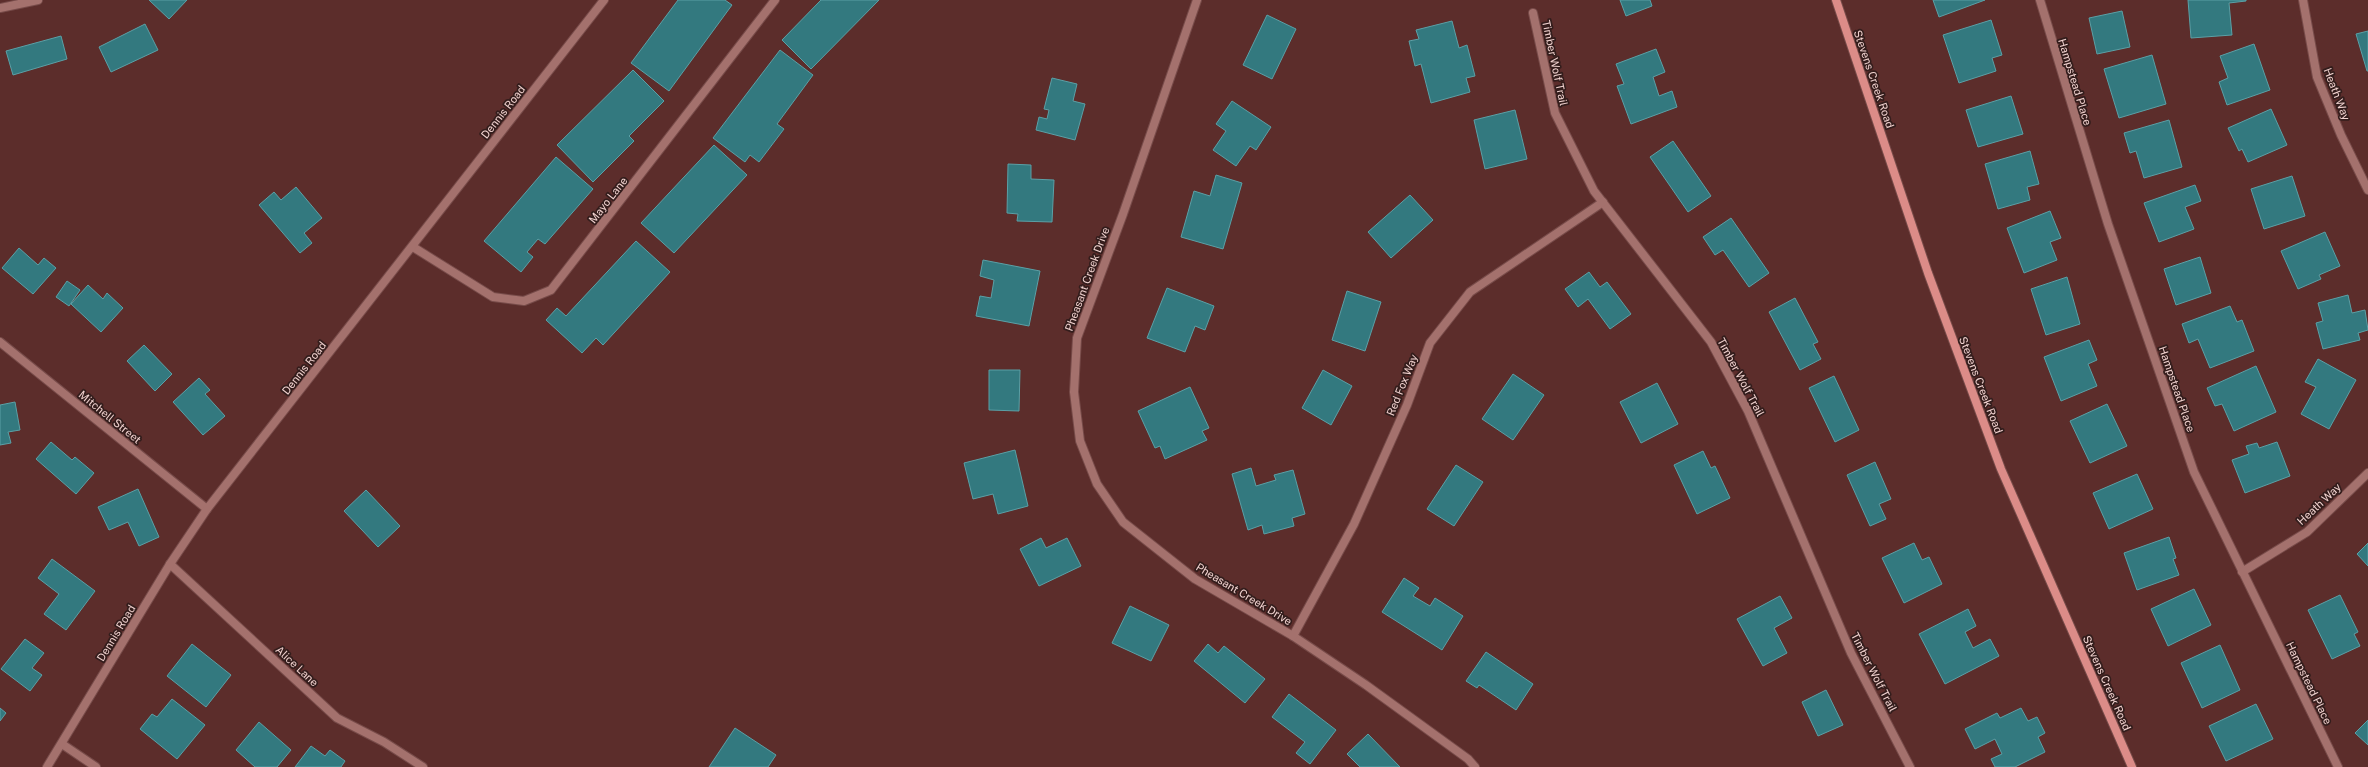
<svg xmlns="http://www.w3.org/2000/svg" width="2368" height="767" font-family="'Public Sans',sans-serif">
<rect width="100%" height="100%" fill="#5c2d2b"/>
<!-- building -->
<g fill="#33797f" stroke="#5ba0a6">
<polygon points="149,0 187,0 169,19"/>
<polygon points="678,0 725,0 732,5 669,91 631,63"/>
<polygon points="821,0 879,0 811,69 782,40"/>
<polygon points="1620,0 1650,0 1652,6 1626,16"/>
<polygon points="1933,0 1985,0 1939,17"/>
<polygon points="2188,0 2246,0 2246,1 2229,3 2232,35 2191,38"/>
<polygon points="2122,11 2130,47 2097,54 2089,18"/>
<polygon points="1267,15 1296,29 1272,79 1243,65"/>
<polygon points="1991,20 2002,55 1992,58 1996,71 1959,83 1943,35"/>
<polygon points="1452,21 1459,48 1467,45 1475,76 1466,78 1470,92 1431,103 1421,64 1415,66 1409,41 1419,39 1416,30"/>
<polygon points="145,24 158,50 111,72 99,47"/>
<polygon points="2368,31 2368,71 2367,71 2356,34"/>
<polygon points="61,36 67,59 13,75 6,51"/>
<polygon points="2254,44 2270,90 2227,105 2219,82 2228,78 2220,56"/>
<polygon points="1656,49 1665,72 1653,77 1659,96 1672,91 1677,107 1631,124 1617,86 1624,84 1616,64"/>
<polygon points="780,50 813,75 777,124 784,129 759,162 750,155 745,162 713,138"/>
<polygon points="2152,55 2166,104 2119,118 2104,69"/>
<polygon points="633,70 664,101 629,136 634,141 593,182 557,145"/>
<polygon points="1052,78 1077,84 1073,101 1085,104 1075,140 1036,130 1039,117 1047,119 1049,110 1044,109"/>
<polygon points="2011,96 2023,134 1978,147 1966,110"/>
<polygon points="1232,101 1271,127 1256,150 1250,146 1236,166 1213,150 1226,131 1216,124"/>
<polygon points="2271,109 2287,145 2248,162 2242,149 2239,151 2228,128"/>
<polygon points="1515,110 1527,159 1485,169 1474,120"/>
<polygon points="2169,120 2182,167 2144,178 2136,151 2130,153 2124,133"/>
<polygon points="1673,141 1711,196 1688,212 1650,157"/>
<polygon points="714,145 747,175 674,253 641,223"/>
<polygon points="2030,151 2039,184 2027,187 2030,200 1998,209 1985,164"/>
<polygon points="556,157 593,189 545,244 538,239 527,252 533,257 521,272 484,241"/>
<polygon points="1008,164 1031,165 1031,179 1054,180 1052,222 1017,221 1018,214 1007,213"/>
<polygon points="1216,175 1242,183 1223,249 1181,237 1194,191 1210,196"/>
<polygon points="2292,176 2305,216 2264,229 2251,189"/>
<polygon points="2195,185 2201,201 2185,207 2194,229 2159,242 2144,203"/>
<polygon points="296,187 322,218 304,233 312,243 300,253 259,205 274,192 281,200"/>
<polygon points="1410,195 1433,220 1391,258 1368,232"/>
<polygon points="2050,211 2061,238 2050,242 2057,260 2024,273 2007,228"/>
<polygon points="1731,218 1769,273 1749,287 1723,250 1715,255 1703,237"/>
<polygon points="2325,232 2340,266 2319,275 2321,279 2298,289 2281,251"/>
<polygon points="636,241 670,272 603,345 596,338 582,353 546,320 557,308 566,316"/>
<polygon points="19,248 38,265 44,258 56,268 33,294 2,268"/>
<polygon points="2200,257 2211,293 2176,305 2164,269"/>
<polygon points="983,260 1040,271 1029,326 976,316 980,296 991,298 994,280 980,276"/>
<polygon points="1589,272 1600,287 1607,282 1631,314 1610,329 1588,299 1578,307 1565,289"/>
<polygon points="2067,277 2080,324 2046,335 2031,289"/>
<polygon points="67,281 80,290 69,306 56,297"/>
<polygon points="88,285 103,299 107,293 123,308 101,332 71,304"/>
<polygon points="1167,288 1214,306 1205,330 1195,326 1185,352 1147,338"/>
<polygon points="1347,291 1381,302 1365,351 1332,340"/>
<polygon points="2348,295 2352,313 2365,310 2368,330 2358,333 2360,340 2323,349 2316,323 2323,321 2318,303"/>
<polygon points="1795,298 1818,342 1813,344 1821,359 1800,370 1769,312"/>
<polygon points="2230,306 2237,322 2242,320 2254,351 2210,368 2198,339 2189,343 2182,324"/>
<polygon points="2089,340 2097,360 2088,364 2097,386 2061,401 2044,357"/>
<polygon points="144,345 172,374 155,391 127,361"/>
<polygon points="2318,359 2356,380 2329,429 2301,414 2316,387 2305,382"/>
<polygon points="2256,366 2276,412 2234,431 2222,404 2215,406 2207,388"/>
<polygon points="989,370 1020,370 1019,411 989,410"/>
<polygon points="1323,370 1352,386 1331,425 1302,408"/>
<polygon points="1513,374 1544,395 1513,440 1482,419"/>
<polygon points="1834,376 1859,430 1835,442 1809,388"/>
<polygon points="199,378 210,390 205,394 225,416 203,435 173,402"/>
<polygon points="1657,383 1678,424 1641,443 1620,402"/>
<polygon points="1190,387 1209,428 1202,431 1207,440 1165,459 1160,446 1155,448 1138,411"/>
<polygon points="15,402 20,430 8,432 11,443 0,445 0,405"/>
<polygon points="2107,404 2127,446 2090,463 2070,421"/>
<polygon points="51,442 72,460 75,457 94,473 76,494 36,459"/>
<polygon points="2277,442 2290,476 2245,493 2232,460 2249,454 2246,446 2257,443 2259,448"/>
<polygon points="1015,450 1028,506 998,514 993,494 973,499 964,463"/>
<polygon points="1703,451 1711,468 1715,466 1730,498 1697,514 1674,465"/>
<polygon points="1875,462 1891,499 1879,504 1886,519 1870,526 1847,475"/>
<polygon points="1456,465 1483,482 1454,526 1427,509"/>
<polygon points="1251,468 1256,486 1276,480 1274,475 1293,470 1305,514 1292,518 1294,526 1264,534 1262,525 1248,530 1232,474"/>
<polygon points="2137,474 2153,509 2109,529 2093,493"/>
<polygon points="138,489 159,537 139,546 128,522 109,530 98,507"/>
<polygon points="366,490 400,526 378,547 344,511"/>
<polygon points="2169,537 2176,558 2173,559 2179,575 2137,590 2124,553"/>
<polygon points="1041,538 1046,548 1067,538 1081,566 1039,586 1020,549"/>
<polygon points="1914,543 1922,560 1929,557 1942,584 1904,603 1882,558"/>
<polygon points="2368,543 2368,566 2357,554"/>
<polygon points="52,559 95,591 66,630 44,614 59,594 38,578"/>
<polygon points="1404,578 1419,588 1413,596 1430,606 1435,598 1463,616 1442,650 1382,612"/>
<polygon points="2194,589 2211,625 2168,646 2151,609"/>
<polygon points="2340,595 2358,632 2354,634 2360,646 2332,659 2308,610"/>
<polygon points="1780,596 1792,618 1774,628 1787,653 1763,666 1737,619"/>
<polygon points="1130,606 1169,625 1151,661 1112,643"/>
<polygon points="1968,609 1976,626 1965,632 1973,648 1990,639 1999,656 1945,684 1919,634"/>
<polygon points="25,639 44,653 32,668 42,675 30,691 1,669"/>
<polygon points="192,644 231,675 206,707 167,676"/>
<polygon points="1208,644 1218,653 1224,646 1265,679 1245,703 1194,661"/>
<polygon points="2220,645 2240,690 2202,708 2181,663"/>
<polygon points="1486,652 1533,684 1516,710 1479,685 1477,688 1466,681"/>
<polygon points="1826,690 1843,725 1818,736 1802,702"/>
<polygon points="1289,694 1336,730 1310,764 1296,753 1305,742 1272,717"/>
<polygon points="172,699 205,725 177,759 140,729 152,714 157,717"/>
<polygon points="2256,704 2273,739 2226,761 2209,726"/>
<polygon points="0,708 6,713 0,721"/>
<polygon points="2021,708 2028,721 2037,717 2045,733 2038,737 2045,752 2015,767 1995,767 1991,759 2002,754 1995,739 1975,749 1965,729 1997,713 2000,718"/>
<polygon points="2368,720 2368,745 2355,733"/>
<polygon points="259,722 291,750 277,767 255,767 236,750"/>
<polygon points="735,728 776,755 768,767 709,767"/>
<polygon points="1368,734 1400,767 1360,767 1347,754"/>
<polygon points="311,746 325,756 330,750 345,761 341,767 295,767"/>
</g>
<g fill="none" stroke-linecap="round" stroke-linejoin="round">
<!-- street casing -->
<g stroke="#774b49" stroke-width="10">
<g id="street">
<polyline points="1197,0 1123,214 1077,338 1074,392 1080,441 1097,484 1123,522 1195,579 1293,636 1366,685 1468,759 1475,767"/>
<polyline points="2040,0 2108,224 2194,472 2338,767"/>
<polyline points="2303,0 2317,77 2341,135 2368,190"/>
<polyline points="0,8 38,0"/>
<polyline points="1533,13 1555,113 1594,191 1711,342 1748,411 1851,653 1910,767"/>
<polyline points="413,247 493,297 524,301 551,290 775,0"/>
<polyline points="0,342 207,509"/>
<polyline points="170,564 337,718 384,742 423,767"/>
<polyline points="2242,572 2307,532 2368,473"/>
<polyline points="1293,636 1354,524 1407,405 1430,343 1470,292 1603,202"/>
<polyline points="62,744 96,767"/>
<polyline points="47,767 170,564 207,509 604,0"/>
</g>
</g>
<!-- secondary casing -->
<g stroke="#774b49" stroke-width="10">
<polyline id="secondary" points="1836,0 1928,273 2001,469 2132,767"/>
</g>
<!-- street -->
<use href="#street" stroke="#a4716d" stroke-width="8"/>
<!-- secondary -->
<use href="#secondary" stroke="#dc8c88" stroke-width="8"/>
</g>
<g text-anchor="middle" stroke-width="3.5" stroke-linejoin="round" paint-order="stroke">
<!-- street labels -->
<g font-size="11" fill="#f2d3d0" stroke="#331d1c">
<text transform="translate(1555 63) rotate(78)" y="4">Timber Wolf Trail</text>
<text transform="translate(1874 79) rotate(71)" y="4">Stevens Creek Road</text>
<text transform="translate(2075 82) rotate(73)" y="4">Hampstead Place</text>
<text transform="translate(2337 94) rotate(69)" y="4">Heath Way</text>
<text transform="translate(503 112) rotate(-52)" y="4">Dennis Road</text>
<text transform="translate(608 200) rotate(-52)" y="4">Mayo Lane</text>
<text transform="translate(1087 279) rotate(-70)" y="4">Pheasant Creek Drive</text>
<text transform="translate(304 368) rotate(-52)" y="4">Dennis Road</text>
<text transform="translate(1741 377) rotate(62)" y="4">Timber Wolf Trail</text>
<text transform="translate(1402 385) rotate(-68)" y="4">Red Fox Way</text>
<text transform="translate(1981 385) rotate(69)" y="4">Stevens Creek Road</text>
<text transform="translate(2177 389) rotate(71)" y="4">Hampstead Place</text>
<text transform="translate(110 417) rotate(39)" y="4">Mitchell Street</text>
<text transform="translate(2319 504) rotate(-43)" y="4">Heath Way</text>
<text transform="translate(1244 594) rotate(31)" y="4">Pheasant Creek Drive</text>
<text transform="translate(116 633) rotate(-59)" y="4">Dennis Road</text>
<text transform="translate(297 666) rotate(43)" y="4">Alice Lane</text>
<text transform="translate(1874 672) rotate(63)" y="4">Timber Wolf Trail</text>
<text transform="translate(2107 683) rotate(66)" y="4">Stevens Creek Road</text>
<text transform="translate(2309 683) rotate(64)" y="4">Hampstead Place</text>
</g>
</g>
</svg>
